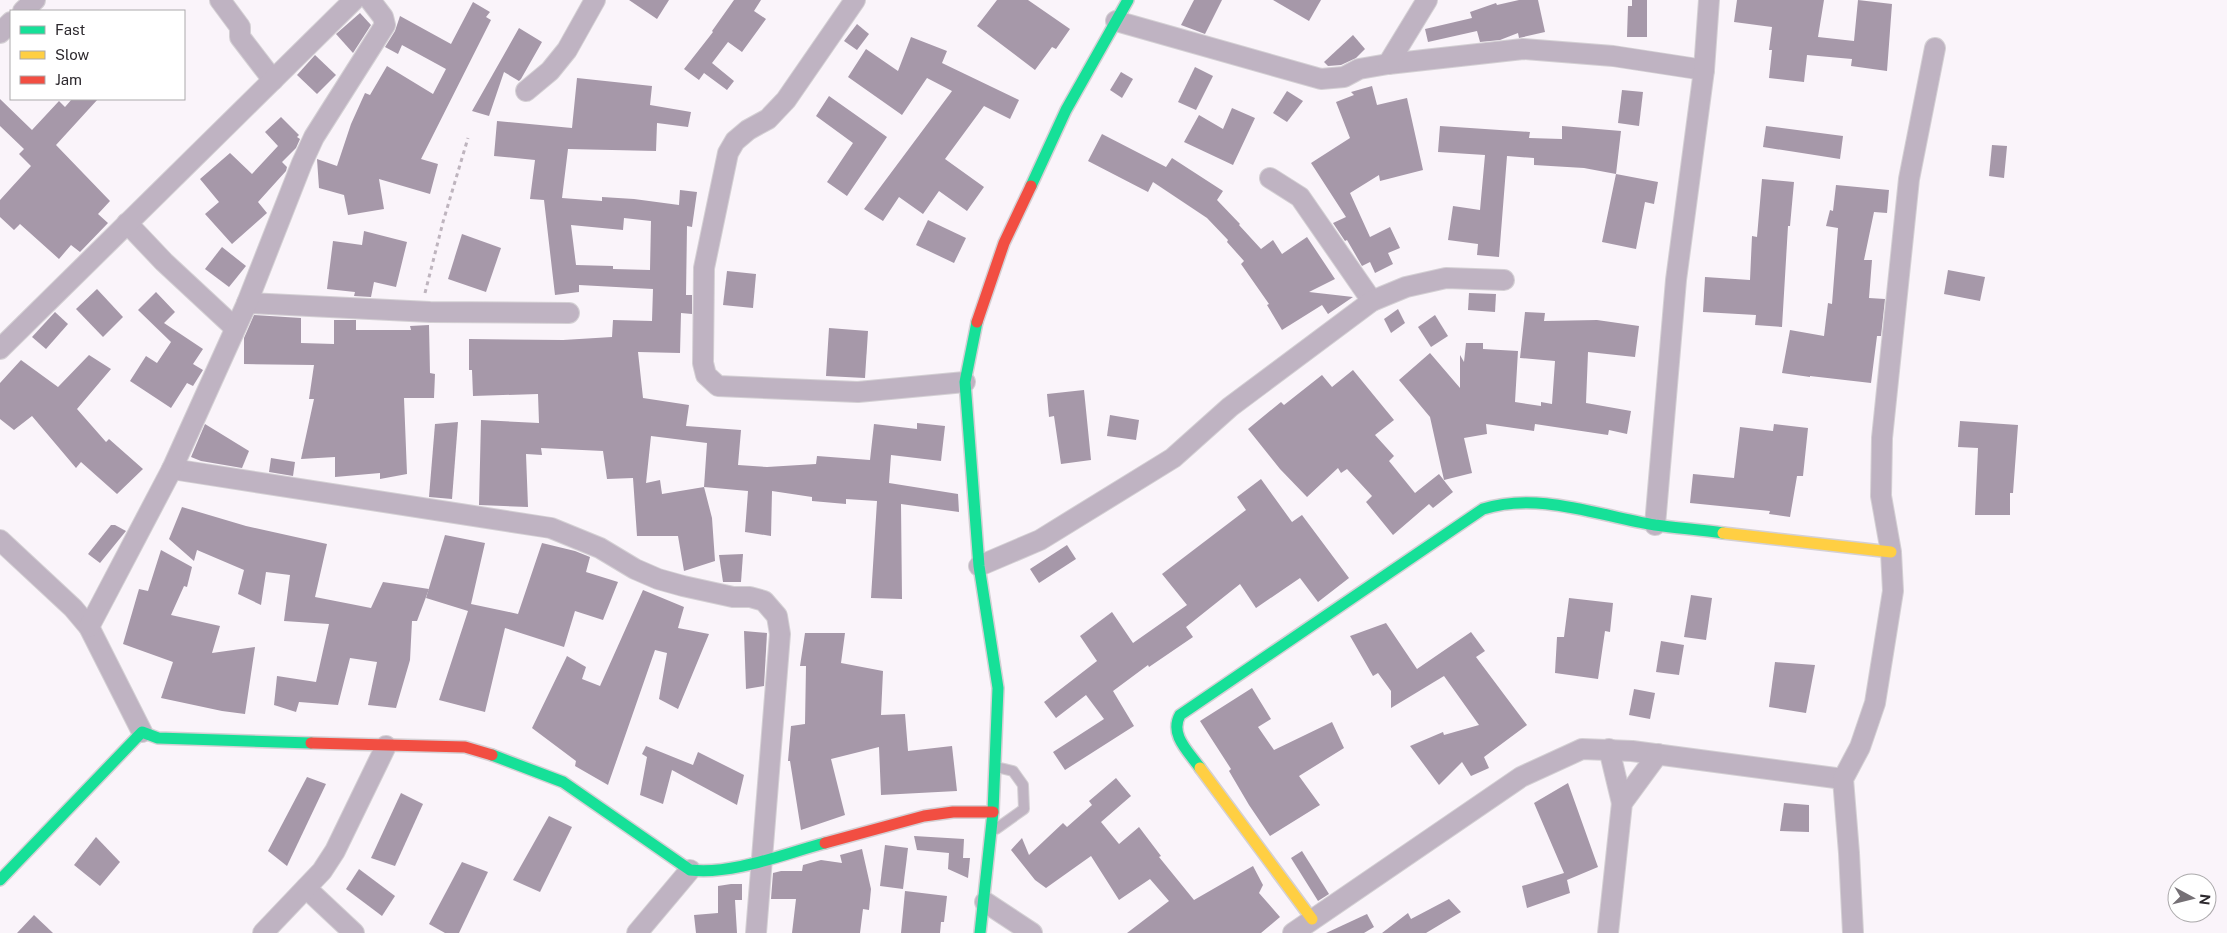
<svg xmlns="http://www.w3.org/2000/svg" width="2227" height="933" font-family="'Public Sans',sans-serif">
<rect width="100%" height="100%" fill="#faf4fa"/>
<!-- building -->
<g fill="#a698a9" fill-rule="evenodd">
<polygon points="629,0 669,0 657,19"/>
<polygon points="734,0 761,0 754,11 766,19 742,52 728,42 712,63 734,81 727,90 704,73 699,80 684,69 713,32 712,31"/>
<polygon points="997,0 1028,0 1070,29 1056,49 1052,47 1035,70 977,26"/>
<polygon points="1194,0 1222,0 1205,34 1181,25"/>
<polygon points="1273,0 1321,0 1309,21"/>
<polygon points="1519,0 1538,0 1545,32 1519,38 1518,33 1500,40 1480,42 1477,31 1428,42 1425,29 1472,18 1470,12 1496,3 1497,5"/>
<polygon points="1632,0 1647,0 1647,37 1627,37 1628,6 1632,6"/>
<polygon points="1737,0 1824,0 1818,37 1854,41 1858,0 1892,4 1887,71 1851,66 1852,59 1807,55 1804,82 1769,78 1772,50 1769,50 1772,27 1734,22"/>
<polygon points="473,2 490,12 486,17 491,20 421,159 438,164 430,194 379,179 384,209 348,215 344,195 319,188 317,159 337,166 351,124 365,93 370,95 387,66 433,94 446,69 402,45 398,54 385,47 395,31 400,16 451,44"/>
<polygon points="360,13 371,25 353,53 336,34"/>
<polygon points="857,24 869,34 857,50 844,41"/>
<polygon points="519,28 542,42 521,79 519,81 504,72 489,116 472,111"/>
<polygon points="1353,35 1365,49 1356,58 1341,65 1328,66 1324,62"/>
<polygon points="911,37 947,51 942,63 1019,100 1010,119 984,106 945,159 984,187 967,211 939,191 923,214 899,197 883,221 864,209 952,91 927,78 902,115 848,77 866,49 898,71"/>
<polygon points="315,55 336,75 317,94 297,75"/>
<polygon points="1195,67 1213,76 1196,110 1178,102"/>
<polygon points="1121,72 1133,79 1122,98 1110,90"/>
<path d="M577,78L652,86L650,105L691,112L688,127L657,123L656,151L568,149L562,198L602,201V197L634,199L679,205L680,190L697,192L692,227L687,226L686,295H692V314L681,313L680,353L638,352L643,398L689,405L686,426L741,430L738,465L767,467L816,464L817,456L870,460L874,424L917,429V423L945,426L941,461L891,455L889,483L958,494L959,512L901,504L902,599L871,598L877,501L846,499V504L812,501V497L772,491L771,536L745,532L748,491L704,487L712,518L715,561L684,571L678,536H637L633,478L607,479L603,451L541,448L542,455L526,454L528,507L479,505L481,420L539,423L538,394L473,396L472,370H469V339L563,340L612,337L613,320L652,321L653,289L579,285V292L555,295L544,200L530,199L535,160L494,156L497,121L572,128ZM624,218L651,221L650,270L613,269V266L576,265L571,225L623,230ZM651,436L707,443L704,487L662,494L660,480L646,483Z"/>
<polygon points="1372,86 1377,105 1407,98 1423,170 1380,181 1379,175 1350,193 1370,237 1390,227 1400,248 1388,253 1393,264 1375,273 1370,262 1362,266 1347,240 1345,241 1333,223 1346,217 1311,163 1350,138 1336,102 1354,95 1351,92"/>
<polygon points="1622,90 1643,92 1639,126 1618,123"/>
<polygon points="1287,91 1303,101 1287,122 1273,113"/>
<polygon points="829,96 887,137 847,196 827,182 853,143 816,116"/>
<polygon points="0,99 32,130 59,101 65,107 72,99 98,99 56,145 110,201 98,214 108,223 80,252 71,245 59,259 20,224 14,230 0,217 0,200 31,166 19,154 24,149 0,126"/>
<polygon points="1232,108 1255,118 1233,165 1184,142 1199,115 1223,129"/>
<polygon points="281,117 299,135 297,137 300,139 296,148 282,162 287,167 286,171 258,202 267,213 232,244 205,214 219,202 200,179 230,153 252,174 278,146 265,132"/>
<polygon points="1440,126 1530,132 1529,138 1562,139 1562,126 1621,131 1616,174 1584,168 1534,165 1534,158 1507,156 1499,257 1477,255 1478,244 1448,240 1453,206 1480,210 1485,155 1438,152"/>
<polygon points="1766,126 1843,136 1840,159 1763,147"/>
<polygon points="1102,134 1166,167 1172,158 1223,191 1217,200 1240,224 1239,225 1261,249 1273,240 1282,254 1307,237 1335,279 1309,292 1353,297 1328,314 1322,305 1282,330 1267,305 1269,304 1241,264 1244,261 1227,242 1228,240 1207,218 1153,182 1148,192 1088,161"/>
<polygon points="1992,145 2007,146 2004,178 1989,176"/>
<polygon points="1616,174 1658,182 1654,204 1645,202 1636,249 1602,242"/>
<polygon points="1762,179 1794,182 1790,226 1788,226 1782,327 1755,325 1756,315 1703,312 1705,277 1750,280 1752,236 1757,237"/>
<polygon points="1836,185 1889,190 1887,213 1874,212 1864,260 1872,260 1869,298 1885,299 1881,336 1877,336 1871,383 1810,376 1810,377 1782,373 1790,330 1824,336 1828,303 1832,304 1838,228 1826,226 1830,210 1833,211"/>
<polygon points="928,220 966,238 954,263 916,245"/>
<polygon points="364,231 407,242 396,287 374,282 371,297 354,296 355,292 327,289 333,241 362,245"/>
<polygon points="462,234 501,248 486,292 448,279"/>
<polygon points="222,247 246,266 229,287 205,269"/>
<polygon points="1948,270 1985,277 1980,301 1944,294"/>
<polygon points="727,271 756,274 753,308 723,305"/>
<polygon points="97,289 123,317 103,337 76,309"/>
<polygon points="156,292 175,312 164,323 203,349 193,364 203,370 193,386 187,383 171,408 130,381 146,356 157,363 171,342 138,310"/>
<polygon points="1469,293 1496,294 1495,312 1468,310"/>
<polygon points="1398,309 1405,323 1391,333 1384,319"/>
<polygon points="55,312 68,324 46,349 32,337"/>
<polygon points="1525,312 1545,313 1544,321 1597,320 1639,326 1635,357 1588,352 1586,403 1631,411 1627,434 1609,430 1608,435 1535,424 1534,431 1486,424 1487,434 1464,438 1472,473 1444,480 1430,417 1399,380 1430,353 1460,388 1460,355 1464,362 1466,343 1483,343 1483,349 1518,351 1515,402 1541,406 1541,402 1552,404 1555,361 1520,358"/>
<polygon points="254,315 301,318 301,343 334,344 334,320 356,320 356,330 411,330 410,326 429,325 430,373 435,374 434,398 404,398 407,474 380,479 380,473 335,477 335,457 301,459 314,399 309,399 314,365 244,364 244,338"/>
<polygon points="1435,315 1448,336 1431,347 1418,327"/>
<polygon points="829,328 868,331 865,378 826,376"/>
<polygon points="89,355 111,369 77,409 106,442 109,439 143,469 117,494 81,462 76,468 32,416 14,430 0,419 0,383 21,360 58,387"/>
<polygon points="1353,370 1394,420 1375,435 1394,456 1389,461 1415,493 1439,474 1453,492 1433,508 1429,504 1393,535 1366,502 1372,496 1347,469 1341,473 1338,468 1307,497 1280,469 1248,429 1281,402 1284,405 1322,375 1332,387"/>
<polygon points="1084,390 1091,460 1061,464 1054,416 1049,417 1047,394"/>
<polygon points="1110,415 1139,420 1136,440 1107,436"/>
<polygon points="1960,421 2018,425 2013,493 2010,493 2010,515 1975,515 1978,448 1958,447"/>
<polygon points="458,422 452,499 429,497 435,424"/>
<polygon points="205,424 249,451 242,468 201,461 191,457"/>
<polygon points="1774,424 1808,428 1803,476 1797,476 1790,517 1769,514 1770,511 1690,503 1693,474 1734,478 1740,427 1773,431"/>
<polygon points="271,458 295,462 293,476 269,472"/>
<polygon points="1261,479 1292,522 1302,515 1349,578 1318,602 1300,578 1256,608 1240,584 1186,627 1193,637 1149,667 1148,665 1113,691 1134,726 1065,770 1053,752 1104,719 1086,695 1056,718 1044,702 1097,661 1080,636 1112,612 1133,643 1187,605 1162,574 1246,510 1237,497"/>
<polygon points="182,507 246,526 327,544 315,597 371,608 383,582 429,589 417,621 412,621 410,660 396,708 368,705 377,662 350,658 338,705 299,702 296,712 274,705 277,676 316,682 329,624 284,621 290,575 266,572 261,605 238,594 244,570 197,550 194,561 169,539"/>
<polygon points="111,525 115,525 126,531 100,563 88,554"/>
<polygon points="445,535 485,543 471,604 518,614 542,543 575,551 590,557 586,572 618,582 603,620 575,611 564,647 505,628 485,712 439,700 468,611 426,598"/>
<polygon points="1067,545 1076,559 1039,583 1030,569"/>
<polygon points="161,550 192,567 187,587 184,586 171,615 220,626 212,653 255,647 245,714 222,711 161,698 173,662 123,644 139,589 148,591"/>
<polygon points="743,554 741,582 723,582 719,555"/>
<polygon points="643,590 684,607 678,628 709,634 678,709 659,699 667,653 655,650 608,785 575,766 576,761 532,728 567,656 586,667 582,679 600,686"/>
<polygon points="1691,595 1712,598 1706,640 1684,637"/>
<polygon points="1569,598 1613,603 1610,632 1605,631 1598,679 1555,673 1557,637 1564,637"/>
<polygon points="1386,623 1417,669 1471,632 1485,651 1476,657 1527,725 1484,757 1489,768 1471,776 1462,762 1439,785 1410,746 1443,732 1444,735 1479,725 1444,676 1391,708 1391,691 1378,673 1373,676 1350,636"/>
<polygon points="744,631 767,633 764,686 746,689"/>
<polygon points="805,633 845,633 841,663 883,671 881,715 905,714 908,751 952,746 957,791 881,795 879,747 831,759 845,815 801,830 790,761 788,761 791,726 805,724 806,666 800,666"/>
<polygon points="1661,641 1684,645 1679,675 1656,672"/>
<polygon points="1775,662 1815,665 1806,713 1769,707"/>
<polygon points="1252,688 1271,719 1258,727 1274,750 1332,722 1344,748 1299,776 1320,805 1270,836 1249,805 1229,771 1231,769 1200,721"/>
<polygon points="1634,689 1655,693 1650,719 1629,715"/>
<polygon points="646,746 693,765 698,752 744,775 737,805 672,770 663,804 640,795 647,757 642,754"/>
<polygon points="307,777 326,784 287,866 268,851"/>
<polygon points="1116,778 1131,796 1101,822 1119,844 1139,827 1161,856 1159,857 1194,900 1253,866 1263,885 1259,893 1280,917 1261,933 1127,933 1169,901 1150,879 1119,900 1091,856 1046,888 1035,880 1011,850 1022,838 1029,855 1063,823 1067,827 1092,805 1089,801"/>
<polygon points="1568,783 1598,867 1567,880 1570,893 1527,908 1522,886 1564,873 1534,803"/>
<polygon points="401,793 423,804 395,866 371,858"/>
<polygon points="1784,803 1809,805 1809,832 1780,831"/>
<polygon points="549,816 572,827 540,892 513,880"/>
<polygon points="914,836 964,839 963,858 970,858 968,878 948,869 949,853 917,850"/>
<polygon points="96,837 120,862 100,886 74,865"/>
<polygon points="885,845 908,848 903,889 880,886"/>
<polygon points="862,849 871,889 869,910 863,909 860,933 792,933 796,899 771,899 773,873 781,871 802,871 803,865 821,860 842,863 840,855"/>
<polygon points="1302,851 1329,894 1318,901 1291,858"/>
<polygon points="462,862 488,872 459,933 445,933 429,924"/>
<polygon points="359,869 395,896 382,916 346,889"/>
<polygon points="731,884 742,884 742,900 735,900 737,933 696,933 694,915 718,913 718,886"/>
<polygon points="905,891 947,896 944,922 941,922 940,933 901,933"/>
<polygon points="1449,899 1461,912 1426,933 1382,933 1408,913 1411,919"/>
<polygon points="1367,914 1374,927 1364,933 1326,933"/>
<polygon points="34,915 53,933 17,933"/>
</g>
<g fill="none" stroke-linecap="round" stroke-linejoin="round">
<!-- lane casing -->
<g stroke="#d4d0d4" stroke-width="12">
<polyline id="lane" points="996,829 1024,809 1023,785 1013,771 996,767"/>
</g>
<!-- street casing -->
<g stroke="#d4d0d4" stroke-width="22">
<g id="street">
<polyline points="220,0 240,27 240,37 273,80"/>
<polyline points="855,0 786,100 768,119 748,130 735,141 728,153 704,268 703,363 706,375 718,386 858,392 965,382"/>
<polyline points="23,11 35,0"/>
<polyline points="1116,21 1321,79 1344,77 1359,69 1388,64 1523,49 1613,56 1704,70"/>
<polyline points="0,33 11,22"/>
<polyline points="1388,64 1427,0"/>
<polyline points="526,91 550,71 567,50 595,0"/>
<polyline points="1270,178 1300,197 1372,301"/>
<polyline points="127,223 164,262 235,328"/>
<polyline points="247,303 430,312 569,313"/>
<polyline points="0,349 354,0"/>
<polyline points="172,469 551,528 600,548 635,569 658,579 683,586 733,597 750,597 764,601 777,616 780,634 756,933"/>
<polyline points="1655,525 1676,280 1704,70 1709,0"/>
<polyline points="0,540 73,608 89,627 142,732"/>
<polyline points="979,566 1040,540 1173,458 1230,407 1372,301 1406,287 1446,278 1504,280"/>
<polyline points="89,627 172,469 247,303 302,163 314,137 385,25 383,17 370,0"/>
<polyline points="1609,749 1622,803"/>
<polyline points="306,888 354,933"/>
<polyline points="985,902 1032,933"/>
<polyline points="263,933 322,871 335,851 386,746"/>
<polyline points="637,933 690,870"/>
<polyline points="1293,933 1521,777 1582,749 1632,751 1843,779"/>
<polyline points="1608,933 1622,803 1658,754"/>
<polyline points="1853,933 1849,853 1843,779 1860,747 1875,703 1893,591 1891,552 1881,496 1882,438 1909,179 1935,48"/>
</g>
</g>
<!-- fast casing -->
<g stroke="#d4d0d4" stroke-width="14">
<g id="fast">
<polyline points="1031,186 1066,110 1128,0"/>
<polyline points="977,322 965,382 979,566 998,688 993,812 980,933"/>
<path d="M492,755L563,782L690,870C733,875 783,854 825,843"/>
<path d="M1200,768C1189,752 1169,735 1180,715L1483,509C1539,491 1599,516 1655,525C1678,528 1701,530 1723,533"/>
<polyline points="0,880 142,732 158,738 311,743"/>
</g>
</g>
<!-- slow casing -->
<g stroke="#d4d0d4" stroke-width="14">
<g id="slow">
<polyline points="1723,533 1891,552"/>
<polyline points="1200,768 1312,919"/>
</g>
</g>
<!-- jam casing -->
<g stroke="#d4d0d4" stroke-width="14">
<g id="jam">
<polyline points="977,322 1004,243 1031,186"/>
<polyline points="311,743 465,747 492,755"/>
<polyline points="825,843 924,816 953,812 993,812"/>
</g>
</g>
<!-- path -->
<polyline stroke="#beb4be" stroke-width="3" stroke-dasharray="4 4" stroke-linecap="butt" points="425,293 443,222 468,138"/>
<!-- lane -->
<use href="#lane" stroke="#bfb3c2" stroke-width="10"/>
<!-- street -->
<use href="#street" stroke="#bfb3c2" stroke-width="20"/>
<!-- fast -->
<use href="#fast" stroke="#16e098" stroke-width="11"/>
<!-- slow -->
<use href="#slow" stroke="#ffcf43" stroke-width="11"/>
<!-- jam -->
<use href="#jam" stroke="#f24e42" stroke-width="11"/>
</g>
<!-- legend -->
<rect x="10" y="10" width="175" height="90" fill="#ffffff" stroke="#aba9ab"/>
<rect x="20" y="26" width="25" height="8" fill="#16e098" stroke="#aba9ab"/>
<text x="55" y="35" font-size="15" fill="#2d292e">Fast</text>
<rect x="20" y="51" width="25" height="8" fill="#ffcf43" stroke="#aba9ab"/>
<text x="55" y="60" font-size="15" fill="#2d292e">Slow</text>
<rect x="20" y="76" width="25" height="8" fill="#f24e42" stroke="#aba9ab"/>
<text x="55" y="85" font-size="15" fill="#2d292e">Jam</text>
<!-- north arrow -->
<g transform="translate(2192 898) rotate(97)"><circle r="24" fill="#ffffff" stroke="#aba9ab"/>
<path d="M0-4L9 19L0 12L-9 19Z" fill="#757075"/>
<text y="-8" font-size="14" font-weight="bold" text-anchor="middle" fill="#2d292e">N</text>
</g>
</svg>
